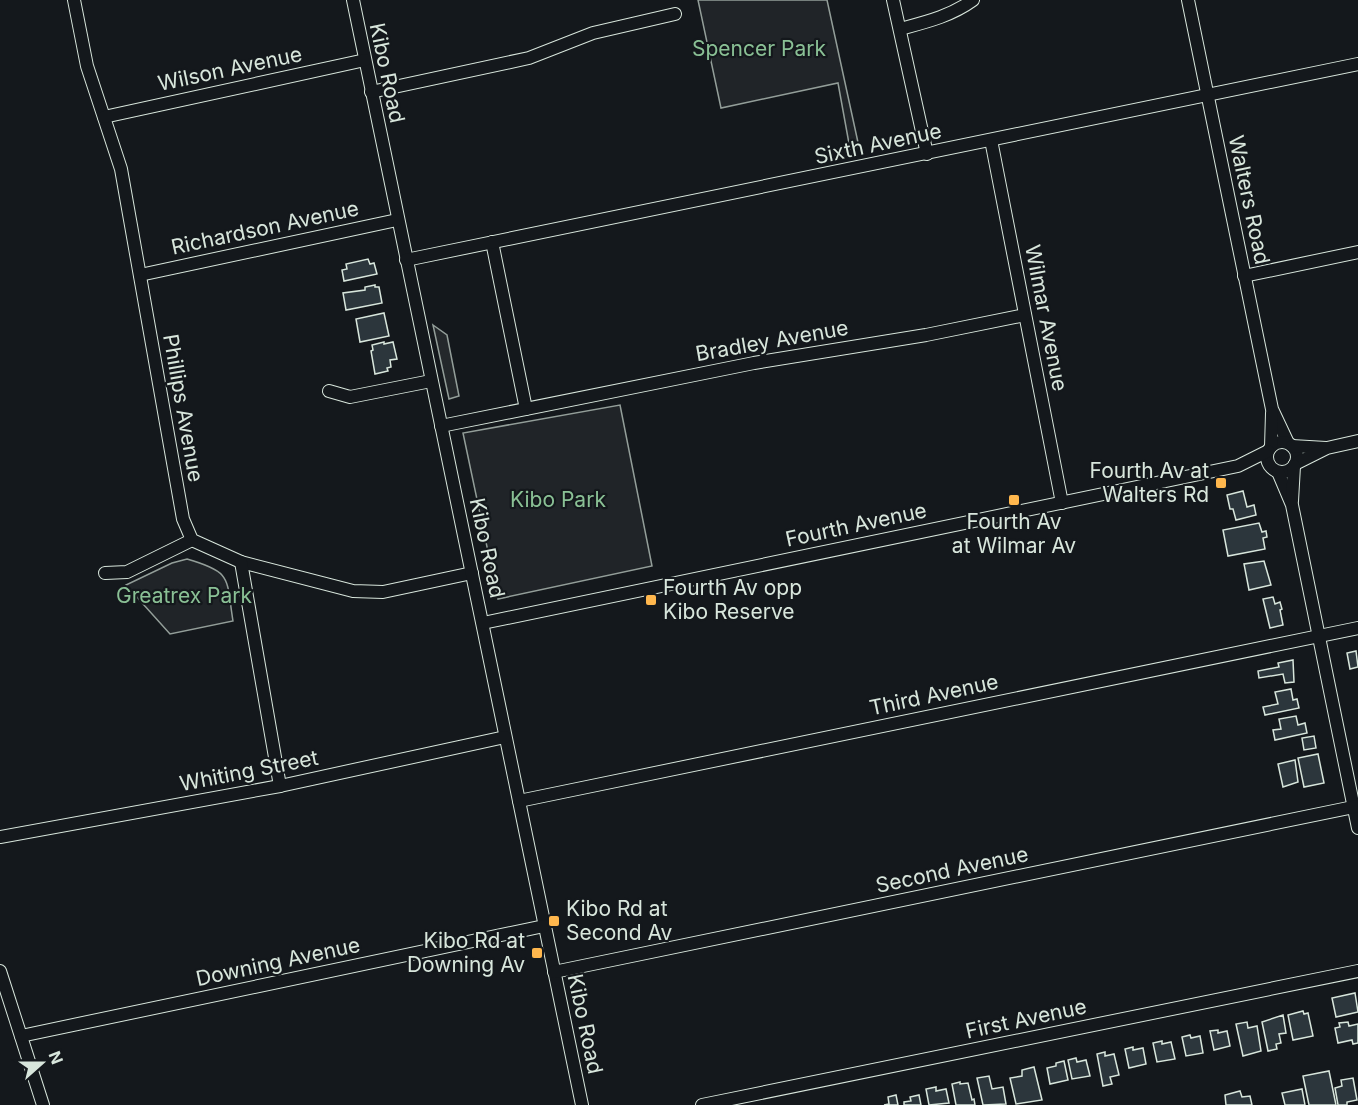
<svg xmlns="http://www.w3.org/2000/svg" width="1358" height="1105" font-family="Inter,sans-serif">
<rect width="100%" height="100%" fill="#14181c"/>
<!-- green -->
<g fill="#202428" stroke="#939e99" stroke-width="1.5">
<polygon points="698,0 827,0 859,147 850,149 838,83 721,108"/>
<polygon points="620,405 652,566 498,599 463,433"/>
<path d="M187,559C233,572 226,578 233,621L170,634L126,585L172,563Z"/>
</g>
<!-- parking -->
<polygon fill="#24282b" stroke="#939e99" stroke-width="1.5" points="433,325 447,335 459,396 449,399"/>
<!-- building -->
<g fill="#2c363c" stroke="#d8e6dc" stroke-width="1.5">
<polygon points="368,259 370,264 374,263 377,274 344,281 342,270 347,269 346,264"/>
<polygon points="375,285 375,287 379,287 382,303 346,310 343,293 365,290 365,287"/>
<polygon points="384,313 389,336 360,342 356,319"/>
<polygon points="384,342 384,344 393,342 397,359 390,360 391,367 387,368 388,371 375,374 371,351 373,350 372,345"/>
<polygon points="1243,491 1247,507 1254,505 1256,515 1236,520 1233,509 1230,509 1227,495"/>
<polygon points="1259,523 1262,532 1266,531 1267,537 1263,538 1265,549 1228,556 1223,530"/>
<polygon points="1264,561 1271,585 1249,590 1244,564"/>
<polygon points="1273,597 1275,604 1280,602 1282,609 1280,610 1283,625 1270,628 1263,599"/>
<polygon points="1356,651 1358,667 1350,669 1347,653"/>
<polygon points="1293,660 1294,682 1285,683 1283,674 1259,678 1258,671 1279,667 1278,663"/>
<polygon points="1291,689 1293,700 1297,699 1299,708 1265,715 1263,707 1278,704 1275,692"/>
<polygon points="1296,716 1298,725 1305,723 1307,733 1275,740 1273,730 1281,729 1279,719"/>
<polygon points="1314,736 1316,748 1304,750 1302,738"/>
<polygon points="1318,754 1324,783 1304,787 1298,758"/>
<polygon points="1295,760 1298,782 1283,787 1278,764"/>
<polygon points="1355,993 1358,1012 1336,1017 1332,998"/>
<polygon points="1303,1011 1304,1014 1308,1013 1313,1036 1293,1040 1288,1015"/>
<polygon points="1283,1015 1286,1033 1279,1034 1281,1043 1276,1044 1277,1049 1268,1051 1262,1022"/>
<polygon points="1247,1022 1248,1028 1257,1026 1261,1051 1243,1056 1236,1024"/>
<polygon points="1348,1022 1349,1026 1358,1024 1358,1043 1353,1044 1352,1040 1338,1043 1335,1028 1340,1027 1339,1023"/>
<polygon points="1218,1030 1218,1033 1227,1031 1230,1046 1214,1050 1210,1031"/>
<polygon points="1190,1035 1191,1038 1200,1036 1203,1053 1186,1056 1182,1037"/>
<polygon points="1162,1041 1162,1044 1171,1042 1175,1059 1157,1062 1153,1043"/>
<polygon points="1133,1047 1133,1050 1143,1048 1146,1064 1129,1068 1125,1049"/>
<polygon points="1105,1052 1105,1056 1114,1054 1119,1075 1110,1077 1112,1084 1103,1086 1097,1054"/>
<polygon points="1076,1058 1077,1062 1086,1060 1090,1076 1072,1079 1068,1060"/>
<polygon points="1064,1061 1068,1080 1050,1084 1047,1068 1056,1066 1056,1063"/>
<polygon points="1034,1067 1042,1100 1016,1104 1010,1078 1022,1076 1022,1070"/>
<polygon points="1329,1071 1336,1105 1309,1105 1303,1076"/>
<polygon points="989,1076 992,1089 1003,1087 1006,1104 983,1105 977,1078"/>
<polygon points="1353,1078 1357,1100 1347,1102 1347,1105 1338,1105 1335,1088 1342,1086 1341,1080"/>
<polygon points="960,1082 960,1084 968,1083 972,1100 974,1099 975,1105 956,1105 952,1084"/>
<polygon points="936,1087 936,1091 946,1089 949,1103 929,1105 926,1089"/>
<polygon points="1302,1089 1305,1105 1285,1105 1282,1093"/>
<polygon points="1240,1091 1242,1097 1250,1096 1252,1105 1226,1105 1225,1095"/>
<polygon points="896,1095 898,1105 884,1105 889,1104 888,1097"/>
<polygon points="919,1095 921,1105 904,1105 904,1102 911,1101 910,1097"/>
</g>
<g fill="none" stroke-linecap="round" stroke-linejoin="round">
<!-- street casing -->
<g stroke="#d8e6dc" stroke-width="14">
<g id="street">
<polyline points="74,0 87,66 121,169 183,519 192,540 241,562 353,591 383,592 472,573"/>
<polyline points="353,0 582,1105"/>
<polyline points="893,0 927,154"/>
<polyline points="1188,0 1272,409 1288,443"/>
<path d="M900,29C926,22 951,16 973,0"/>
<polyline points="371,92 529,58 593,33 675,14"/>
<polyline points="104,117 365,60"/>
<polyline points="991,140 1062,503"/>
<polyline points="492,242 526,409"/>
<polyline points="406,260 1358,64"/>
<polyline points="140,275 397,220"/>
<polyline points="1244,276 1358,252"/>
<polyline points="329,391 350,397 431,381"/>
<polyline points="441,426 754,363 926,335 1025,315"/>
<circle cx="1282" cy="457" r="15"/>
<polyline points="1292,446 1326,448"/>
<polyline points="1271,447 1272,413"/>
<polyline points="1295,464 1327,448 1358,441"/>
<polyline points="1278,472 1292,505 1358,828"/>
<polyline points="1292,501 1294,466"/>
<polyline points="241,562 280,786"/>
<polyline points="105,573 127,572 192,540"/>
<polyline points="483,623 1238,466 1268,451"/>
<polyline points="519,801 1358,628"/>
<polyline points="0,837 280,786 505,737"/>
<polyline points="0,971 43,1105"/>
<polyline points="554,972 1358,806"/>
<polyline points="21,1036 544,926"/>
<polyline points="702,1105 1358,971"/>
</g>
</g>
<!-- street -->
<use href="#street" stroke="#14181c" stroke-width="12"/>
</g>
<!-- markers -->
<g fill="#ffb74d" stroke="#14181c" stroke-width="2">
<rect x="1215" y="477" width="12" height="12" rx="3"/>
<rect x="1008" y="494" width="12" height="12" rx="3"/>
<rect x="645" y="594" width="12" height="12" rx="3"/>
<rect x="548" y="915" width="12" height="12" rx="3"/>
<rect x="531" y="947" width="12" height="12" rx="3"/>
</g>
<g text-anchor="middle" stroke-width="4.5" stroke-linejoin="round" paint-order="stroke">
<!-- park labels -->
<g font-size="21" fill="#8ac095" stroke="#14181c">
<text x="759" y="56">Spencer Park</text>
<text x="558" y="507">Kibo Park</text>
<text x="184" y="603">Greatrex Park</text>
</g>
<!-- street labels -->
<g font-size="21" fill="#d8e6dc" stroke="#14181c">
<text transform="translate(230 69) rotate(-12)" y="7">Wilson Avenue</text>
<text transform="translate(387 73) rotate(78)" y="7">Kibo Road</text>
<text transform="translate(878 144) rotate(-12)" y="7">Sixth Avenue</text>
<text transform="translate(1249 200) rotate(78)" y="7">Walters Road</text>
<text transform="translate(265 228) rotate(-12)" y="7">Richardson Avenue</text>
<text transform="translate(1046 318) rotate(79)" y="7">Wilmar Avenue</text>
<text transform="translate(772 341) rotate(-10)" y="7">Bradley Avenue</text>
<text transform="translate(183 408) rotate(80)" y="7">Phillips Avenue</text>
<text transform="translate(856 525) rotate(-12)" y="7">Fourth Avenue</text>
<text transform="translate(487 548) rotate(78)" y="7">Kibo Road</text>
<text transform="translate(934 695) rotate(-12)" y="7">Third Avenue</text>
<text transform="translate(249 771) rotate(-11)" y="7">Whiting Street</text>
<text transform="translate(952 870) rotate(-12)" y="7">Second Avenue</text>
<text transform="translate(278 962) rotate(-12)" y="7">Downing Avenue</text>
<text transform="translate(1026 1019) rotate(-12)" y="7">First Avenue</text>
<text transform="translate(585 1024) rotate(78)" y="7">Kibo Road</text>
</g>
<!-- poi labels -->
<g font-size="21" fill="#d8e6dc" stroke="#14181c" text-anchor="end">
<text x="1209" y="478">Fourth Av at<tspan x="1209" dy="24">Walters Rd</tspan></text>
<text x="1014" y="529" text-anchor="middle">Fourth Av<tspan x="1014" dy="24">at Wilmar Av</tspan></text>
<text x="663" y="595" text-anchor="start">Fourth Av opp<tspan x="663" dy="24">Kibo Reserve</tspan></text>
<text x="566" y="916" text-anchor="start">Kibo Rd at<tspan x="566" dy="24">Second Av</tspan></text>
<text x="525" y="948">Kibo Rd at<tspan x="525" dy="24">Downing Av</tspan></text>
</g>
</g>
<!-- north arrow -->
<g transform="translate(42 1063) rotate(69)" stroke="#14181c" stroke-width="4.5" paint-order="stroke">
<path d="M0-4.5L10 22L0 15L-10 22Z" fill="#d8e6dc"/>
<text y="-9" font-size="16" font-weight="bold" text-anchor="middle" fill="#d8e6dc">N</text>
</g>
</svg>
